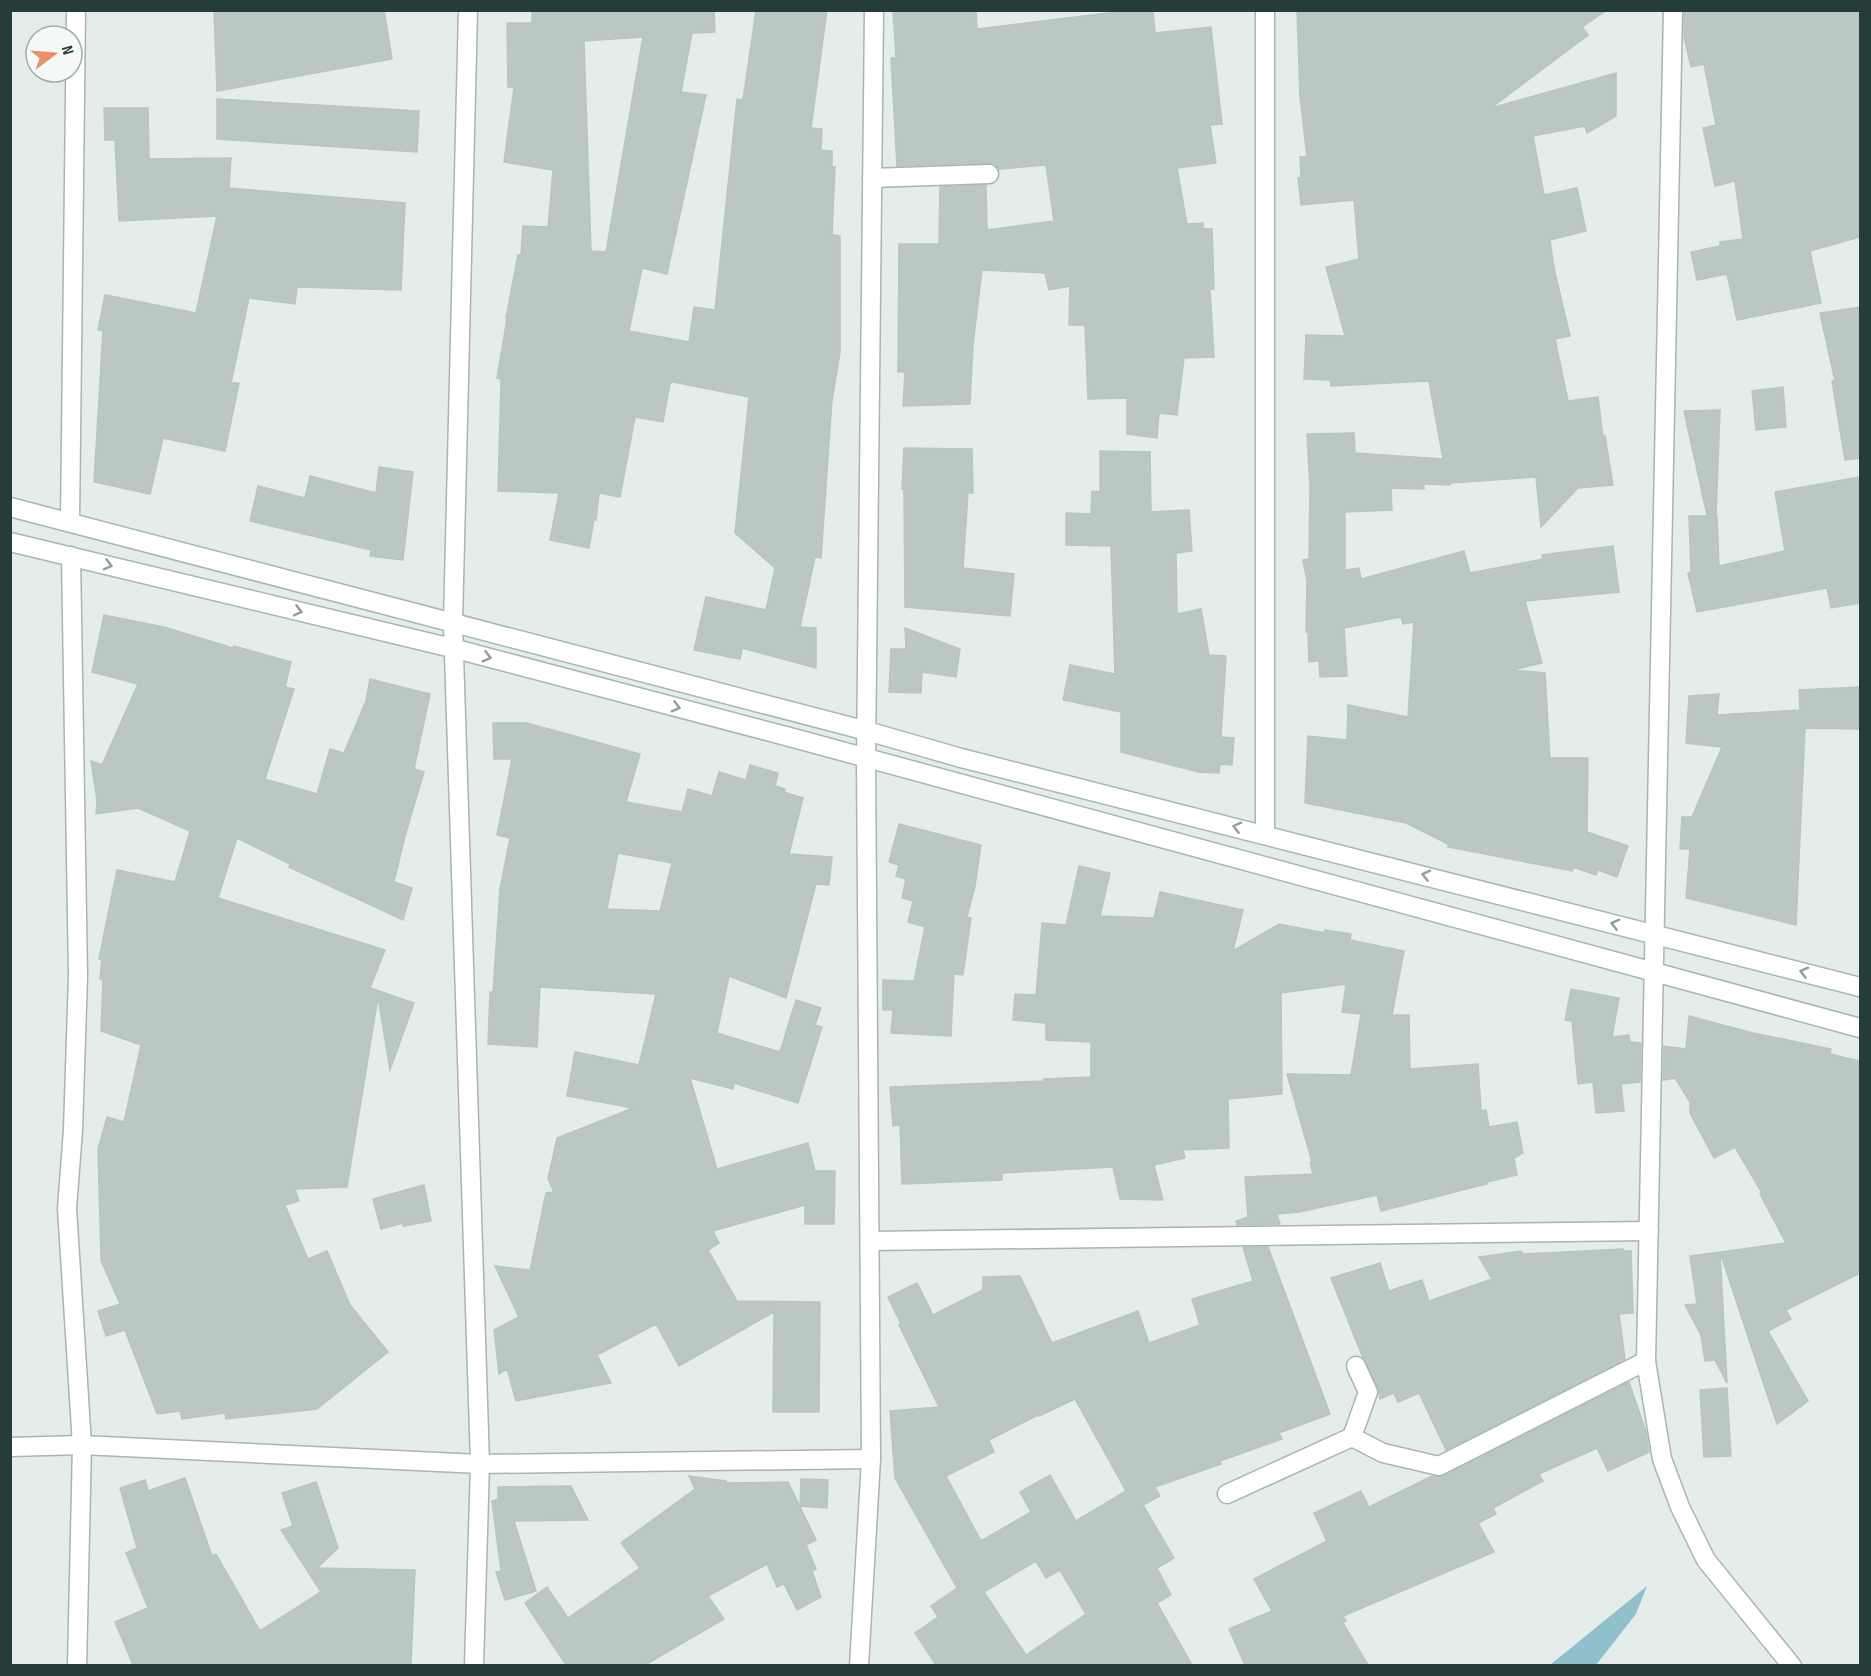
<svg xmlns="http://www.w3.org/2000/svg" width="1871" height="1676" font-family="'Sofia Sans Condensed',sans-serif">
<rect width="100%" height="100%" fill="#e5edea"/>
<!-- water -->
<polygon fill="#91c0cd" points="1647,1586 1636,1614 1596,1665 1550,1665"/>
<!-- building -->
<g fill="#bac7c3" stroke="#b7c6c1" stroke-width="1.5" fill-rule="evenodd">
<polygon points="214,10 384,10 392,59 217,91"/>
<path d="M532,10H714L715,32L692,33L681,92L706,95L667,274L642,268L629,331L689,342L694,307L715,310L737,99L743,100L756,10H827L811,128L822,129L821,150L832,151V167H835L832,235L840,236V353L832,400L821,558L815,557L800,627L816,628V668L742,648L740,659L694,650L706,597L766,610L775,568L735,533L749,397L673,382L670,383L663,422L635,417L620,497L599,493L596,520L594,519L589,548L550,540L559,493L498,491L501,379L497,378L507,319L506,318L518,255H521L523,226L548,227L553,170L504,162L514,87H508L507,23H532ZM643,37L606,252L591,251L584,41Z"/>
<polygon points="893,10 976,10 977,29 1133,10 1153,10 1155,33 1211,27 1222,124 1210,125 1216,163 1177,168 1187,224 1203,223 1203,229 1212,229 1214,289 1210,289 1214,357 1184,358 1177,415 1159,413 1157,438 1127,434 1127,398 1088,399 1085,325 1069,325 1070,286 1049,290 1045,273 982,270 973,345 970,404 903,406 905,372 898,372 899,244 939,244 940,187 986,185 987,230 1054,221 1046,165 999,169 995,164 989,163 897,166 891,58 896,58"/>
<polygon points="1297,10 1607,10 1582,27 1588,35 1491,108 1616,73 1616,116 1587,133 1585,126 1533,136 1544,195 1577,188 1586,231 1550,240 1554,268 1570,336 1555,339 1568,401 1598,397 1603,437 1605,436 1613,485 1578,488 1541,527 1536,477 1450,483 1450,485 1424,484 1424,489 1391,488 1392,510 1345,512 1345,570 1359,568 1361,579 1464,551 1470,573 1543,559 1542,555 1613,546 1619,592 1525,601 1542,663 1512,670 1545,673 1550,758 1588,758 1587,832 1628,846 1617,877 1598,870 1596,875 1573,867 1572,871 1448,847 1448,844 1406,823 1305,803 1308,736 1347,740 1348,705 1408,717 1414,622 1403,624 1401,617 1344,628 1347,676 1320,677 1319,661 1309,662 1308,632 1306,632 1307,581 1303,560 1309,559 1310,488 1307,434 1354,433 1355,453 1443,459 1429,381 1331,386 1330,380 1304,379 1306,335 1345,336 1326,267 1359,259 1354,200 1301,205 1298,178 1301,178 1300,157 1307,157 1300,96"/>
<polygon points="1684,10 1860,10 1860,237 1810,251 1821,303 1737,320 1727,274 1697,280 1691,252 1720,246 1720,242 1743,239 1735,181 1715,186 1703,128 1716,125 1704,64 1691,67 1684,37"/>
<polygon points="217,99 419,111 417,152 217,139"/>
<polygon points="104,108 148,108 149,159 231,158 229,188 405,203 401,290 297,287 295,304 249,298 231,383 239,383 225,451 163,438 150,494 94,482 103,331 98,330 105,295 196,313 217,216 119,221 115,140 105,140"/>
<polygon points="1860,307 1860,458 1845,460 1832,381 1835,381 1820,313"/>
<polygon points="1783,387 1786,427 1756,430 1752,391"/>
<polygon points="1720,410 1716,515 1707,515 1684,411"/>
<polygon points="904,448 972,449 973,493 968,493 963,568 1014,574 1010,616 905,607 904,489 902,489"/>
<polygon points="1100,451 1150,452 1151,512 1189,510 1192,551 1176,553 1177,614 1201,609 1209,655 1226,656 1221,737 1234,738 1232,765 1220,764 1219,773 1198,772 1121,752 1121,712 1063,700 1070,665 1115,674 1111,546 1066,545 1066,513 1091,514 1092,491 1100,492"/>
<polygon points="379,467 413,472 403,560 370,556 371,550 250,521 258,486 305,498 310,476 376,493"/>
<polygon points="1860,477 1860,603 1831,608 1827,588 1697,612 1688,573 1691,573 1689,516 1717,516 1719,566 1785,551 1775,492"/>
<polygon points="104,615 164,627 233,648 234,646 291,662 285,687 294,689 265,779 317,794 330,749 344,753 366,701 370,679 430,694 414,769 424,772 405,836 394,882 412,888 403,920 289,867 290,864 237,838 218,898 385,950 370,988 414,1003 390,1070 378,997 347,1187 295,1189 299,1201 285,1205 308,1259 327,1251 350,1305 388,1352 317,1409 226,1419 225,1413 182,1419 180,1411 157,1414 125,1330 106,1336 98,1311 120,1304 101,1260 98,1149 107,1117 124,1122 141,1045 101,1031 103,979 100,979 102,959 99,959 117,870 175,882 190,831 138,808 96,814 97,800 91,761 102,765 138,684 92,672"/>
<polygon points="905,628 960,649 956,677 922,672 921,693 889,692 891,649 906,649"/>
<polygon points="1860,687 1860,729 1805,728 1796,925 1686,898 1690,849 1680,849 1682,817 1692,817 1722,747 1686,743 1689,696 1719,694 1717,715 1800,710 1799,690"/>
<path d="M493,723H527L640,754L626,802L682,812L688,789L712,796L719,772L746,780L750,765L778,773L775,786L785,789L784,792L803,798L789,854L832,857L829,885L816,884L786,998L729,976L717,1033L780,1052L796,1000L821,1008L815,1025L822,1027L798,1103L734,1083L733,1089L690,1078L717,1169L808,1143L815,1171H835L834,1224H805V1205L713,1231L719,1243L708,1250L737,1301L820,1302L819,1412H773L774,1312L679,1366L656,1324L597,1355L611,1383L516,1401L507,1369L499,1374L494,1330L519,1317L495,1266L530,1270L546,1193L554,1192L548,1179L557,1138L633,1108L567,1096L575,1052L639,1065L656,994L540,987L537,1047L488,1044L490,992H493L500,889L510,838L497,835L512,759H494ZM618,853L672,863L660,911L607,909Z"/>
<polygon points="899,824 981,845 975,886 967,917 971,918 963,975 954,974 951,1036 891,1033 893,1010 883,1010 883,980 914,981 925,927 908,922 913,901 902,898 906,879 896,876 899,865 889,862"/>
<polygon points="1079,866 1110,873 1100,916 1154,918 1160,892 1243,910 1233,951 1279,924 1325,933 1325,930 1351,934 1350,940 1404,951 1392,1015 1409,1015 1410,1069 1478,1064 1481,1111 1486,1110 1489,1127 1517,1122 1523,1153 1514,1158 1517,1175 1487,1182 1487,1184 1478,1186 1381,1211 1377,1195 1299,1212 1277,1214 1280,1224 1237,1225 1236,1221 1248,1217 1245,1177 1313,1174 1310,1162 1312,1162 1287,1074 1351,1075 1361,1014 1342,1012 1346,984 1281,993 1282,1094 1228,1099 1229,1148 1183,1150 1185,1158 1154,1165 1163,1200 1120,1199 1113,1167 1002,1173 1002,1180 902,1184 900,1125 893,1126 890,1087 1044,1081 1044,1079 1091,1077 1091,1042 1046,1040 1046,1023 1013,1020 1015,994 1036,995 1042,923 1066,925"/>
<polygon points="1571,989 1619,998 1612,1037 1629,1035 1630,1042 1641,1043 1640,1082 1621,1084 1624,1111 1596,1113 1593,1082 1578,1084 1572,1021 1565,1020"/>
<polygon points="1689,1016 1753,1033 1831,1049 1830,1054 1860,1061 1860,1273 1786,1310 1791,1319 1768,1331 1808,1401 1777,1424 1720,1252 1786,1243 1760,1194 1762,1193 1735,1147 1714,1158 1690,1113 1690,1102 1675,1078 1663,1080 1664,1046 1686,1049"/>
<polygon points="424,1185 431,1221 403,1226 403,1223 381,1229 373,1199"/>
<path d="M1243,1247H1268L1330,1414L1279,1433L1282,1439L1220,1461L1221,1464L1155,1487L1160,1496L1143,1505L1174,1558L1157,1568L1171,1595L1157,1603L1192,1665H936L915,1633L938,1617L931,1606L957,1588L895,1478L890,1411L939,1407L899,1325L901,1324L888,1297L917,1283L933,1315L983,1290V1277L1020,1276L1052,1343L1138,1311L1149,1343L1200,1325L1192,1299L1253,1281ZM1075,1399L1126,1491L1076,1521L1050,1475L1020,1492L1031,1512L981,1541L946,1476L994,1452L989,1440L1038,1415L1039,1416ZM1036,1561L1046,1578L1060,1570L1086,1614L1026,1655L984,1592Z"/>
<polygon points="1623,1249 1623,1251 1631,1251 1633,1313 1619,1314 1625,1359 1446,1450 1419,1393 1398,1402 1394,1393 1380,1399 1378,1387 1363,1358 1331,1278 1380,1263 1389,1291 1422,1280 1429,1301 1492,1279 1479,1257 1521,1251 1523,1254"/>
<polygon points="1720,1252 1725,1345 1727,1383 1715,1360 1705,1361 1701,1335 1685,1305 1697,1304 1690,1256"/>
<polygon points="1629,1382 1646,1432 1649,1452 1608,1471 1597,1448 1539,1474 1543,1481 1493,1508 1496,1514 1478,1523 1494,1552 1343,1616 1346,1621 1343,1623 1368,1665 1245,1665 1229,1629 1272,1611 1254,1579 1327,1541 1314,1513 1361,1491 1369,1507 1432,1476 1444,1476"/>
<polygon points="1727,1388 1731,1456 1704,1457 1700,1390"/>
<polygon points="689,1476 726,1481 727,1483 788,1482 816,1540 806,1545 816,1569 812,1571 821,1597 797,1610 784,1584 777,1587 767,1564 708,1596 724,1619 645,1665 566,1665 525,1603 547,1587 568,1618 640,1568 621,1543 695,1489"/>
<polygon points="185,1478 212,1556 216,1554 260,1631 321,1592 281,1530 293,1526 282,1493 316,1482 338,1548 317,1568 415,1570 411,1665 133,1665 115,1622 148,1608 126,1553 137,1548 120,1488 145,1480 148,1491"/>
<polygon points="801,1479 828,1480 827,1508 800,1506"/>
<polygon points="571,1486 588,1520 514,1521 536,1591 505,1600 496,1572 501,1571 492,1501 498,1499 498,1487"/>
</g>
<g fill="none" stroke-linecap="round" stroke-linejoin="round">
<!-- lane casing -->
<g stroke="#a8b5b1" stroke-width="21">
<g id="lane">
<polyline points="872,178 989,174"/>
<polyline points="1352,1437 1368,1392 1356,1366"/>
<polyline points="1227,1494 1352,1437 1383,1453 1439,1466 1646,1361"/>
</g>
</g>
<!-- street casing -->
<g stroke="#a8b5b1" stroke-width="21">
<g id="street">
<polyline points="468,10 453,623 480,1464 474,1666"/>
<polyline points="1265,10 1265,834"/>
<polyline points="1673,10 1646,1361 1662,1459 1680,1507 1706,1560 1792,1666"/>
<polyline points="70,522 76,10"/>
<polyline points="71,556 78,976 73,1130 67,1208 82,1445 77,1666"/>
<polyline points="870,1241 1649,1231"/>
<polyline points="10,1447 82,1445 480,1464 871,1459"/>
<polyline points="859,1666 871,1459 866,759 874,10"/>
</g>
</g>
<!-- secondary casing -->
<g stroke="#a4b8b2" stroke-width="21">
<g id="secondary">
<polyline points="10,507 867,731 961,758 1860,987"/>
<polyline points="10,542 456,649 797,739 1860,1028"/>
</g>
</g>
<!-- lane -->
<use href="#lane" stroke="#fff" stroke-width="18"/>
<!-- street -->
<use href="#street" stroke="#fff" stroke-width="18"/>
<!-- secondary -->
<use href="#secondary" stroke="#fff" stroke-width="18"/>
</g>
<!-- one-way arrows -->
<defs><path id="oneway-chevron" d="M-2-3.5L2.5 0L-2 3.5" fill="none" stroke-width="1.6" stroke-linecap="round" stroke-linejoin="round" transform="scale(1.5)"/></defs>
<g stroke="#929e9c">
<use href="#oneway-chevron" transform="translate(108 565) rotate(14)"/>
<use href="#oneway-chevron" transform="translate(298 611) rotate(14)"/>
<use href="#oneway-chevron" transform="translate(487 657) rotate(15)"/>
<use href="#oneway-chevron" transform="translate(676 707) rotate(15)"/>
<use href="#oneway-chevron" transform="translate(1237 827) rotate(-166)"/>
<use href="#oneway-chevron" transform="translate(1426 875) rotate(-166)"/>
<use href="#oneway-chevron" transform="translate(1615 924) rotate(-166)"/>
<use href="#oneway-chevron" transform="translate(1804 972) rotate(-166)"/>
</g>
<!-- border -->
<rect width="1871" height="1676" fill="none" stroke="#253d38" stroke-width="24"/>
<!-- north arrow -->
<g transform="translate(54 54) rotate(74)"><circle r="28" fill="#f5f9f7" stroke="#a2aeab" stroke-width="1.5"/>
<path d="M0-4.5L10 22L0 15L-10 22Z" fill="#e79069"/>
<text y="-9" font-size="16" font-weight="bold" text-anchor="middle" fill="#253d38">N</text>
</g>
</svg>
